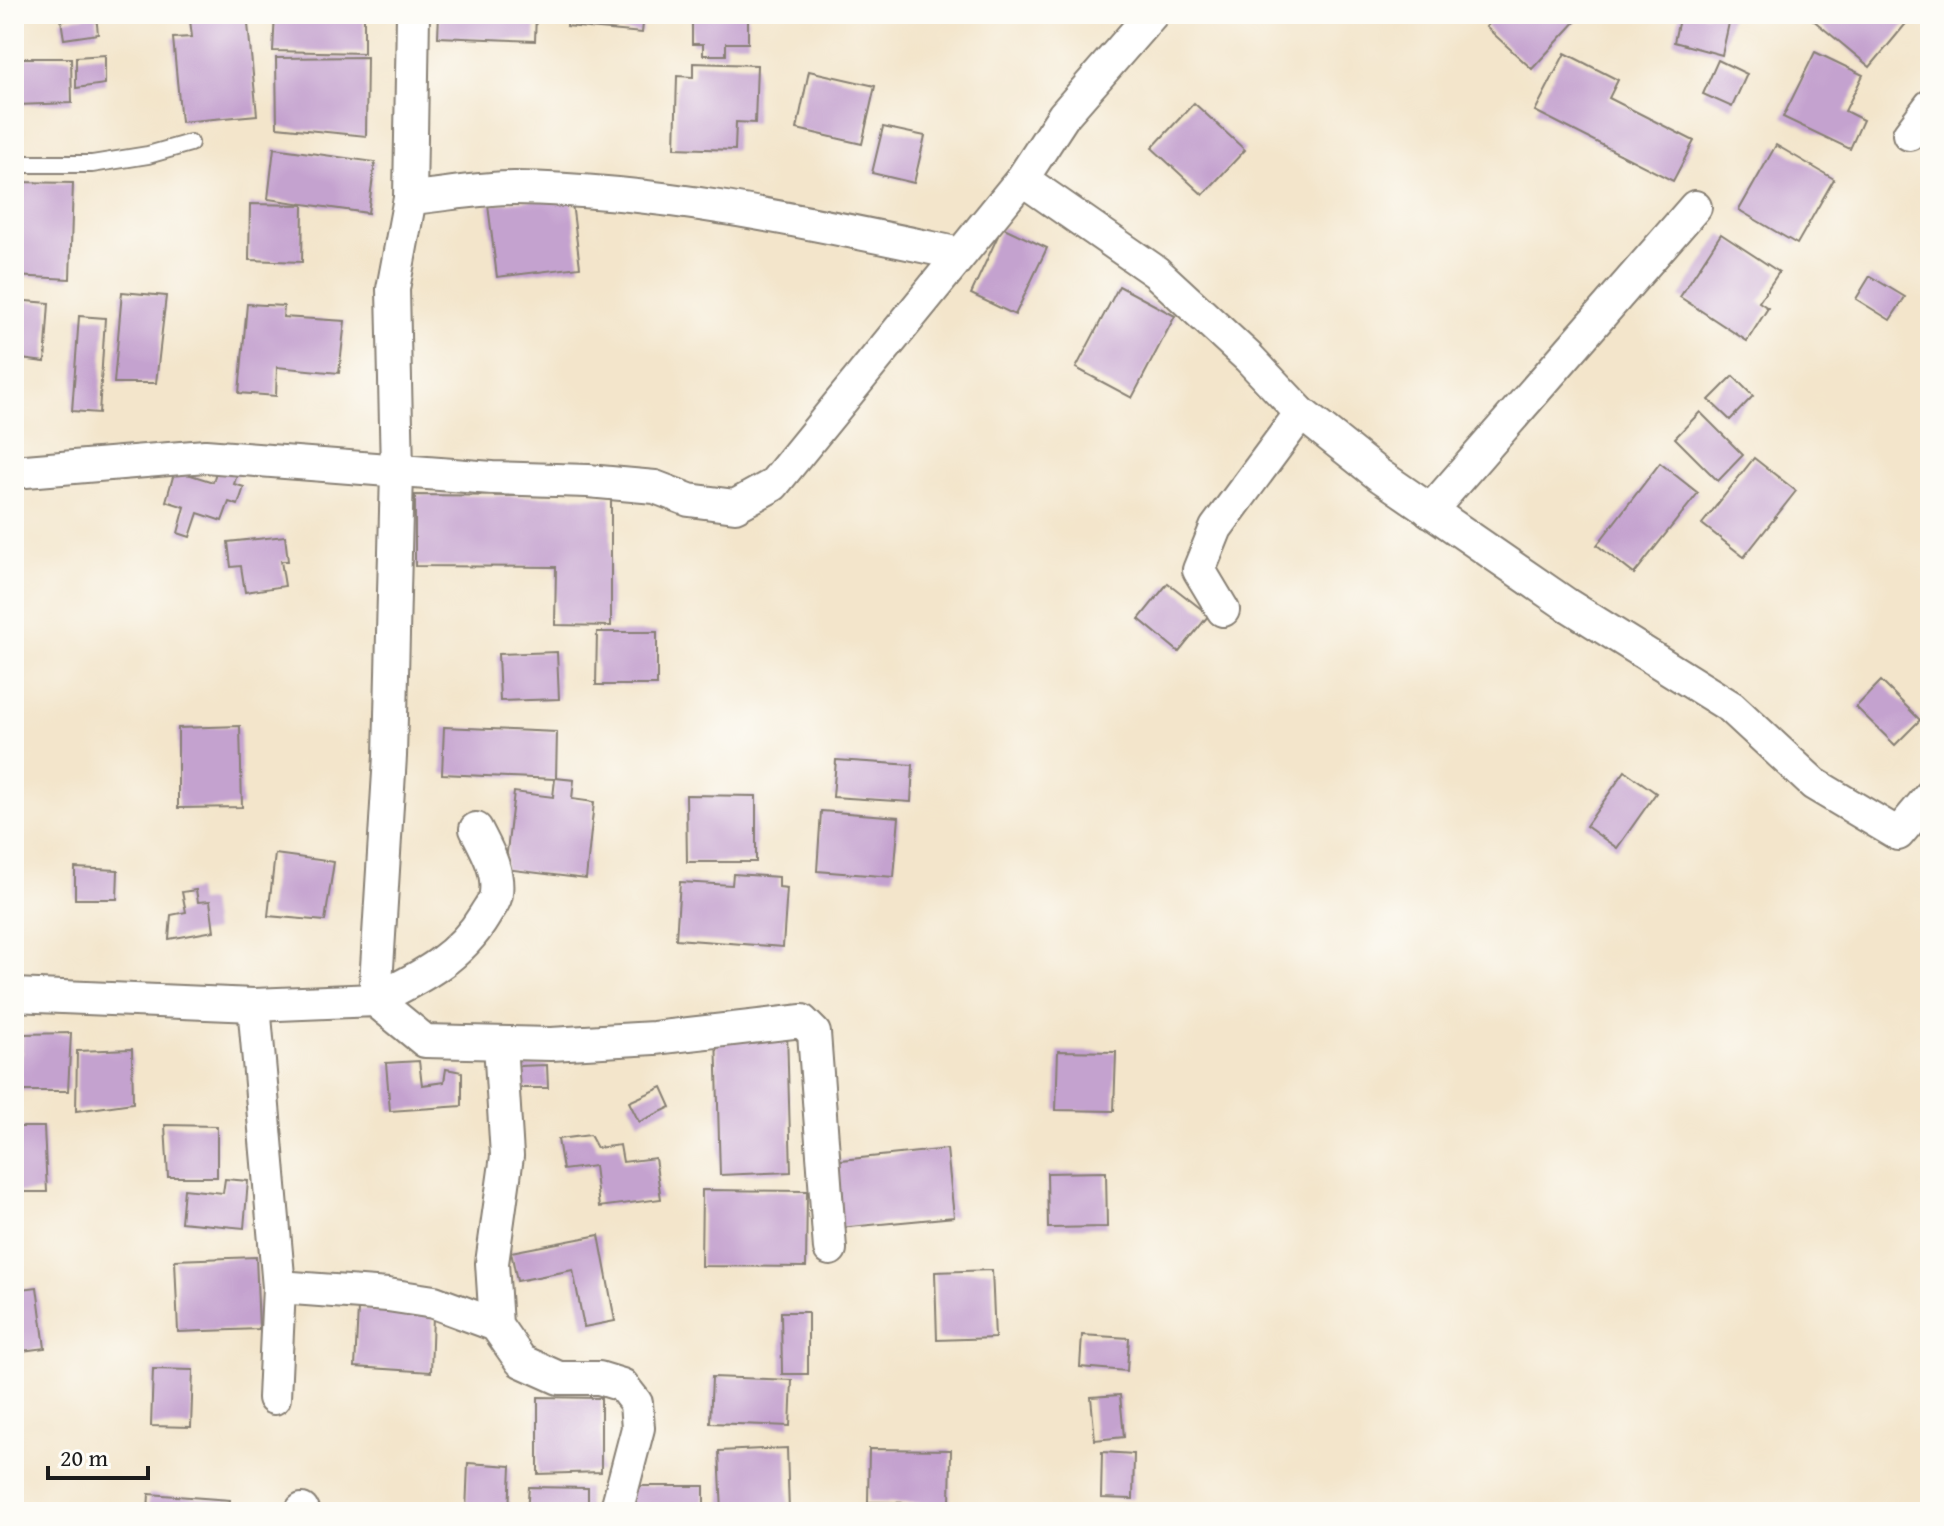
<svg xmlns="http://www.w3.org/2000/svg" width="1944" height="1526" font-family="'Gentium Book Plus',serif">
<rect width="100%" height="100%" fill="#fdfcf7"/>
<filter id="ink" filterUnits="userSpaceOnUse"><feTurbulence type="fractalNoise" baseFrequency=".0125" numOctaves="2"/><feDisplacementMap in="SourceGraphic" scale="16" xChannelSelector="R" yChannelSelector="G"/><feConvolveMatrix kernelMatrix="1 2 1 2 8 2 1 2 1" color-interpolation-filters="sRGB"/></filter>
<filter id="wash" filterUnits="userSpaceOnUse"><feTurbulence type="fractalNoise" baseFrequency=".006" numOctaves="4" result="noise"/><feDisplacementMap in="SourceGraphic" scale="32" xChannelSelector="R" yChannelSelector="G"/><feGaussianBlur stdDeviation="1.8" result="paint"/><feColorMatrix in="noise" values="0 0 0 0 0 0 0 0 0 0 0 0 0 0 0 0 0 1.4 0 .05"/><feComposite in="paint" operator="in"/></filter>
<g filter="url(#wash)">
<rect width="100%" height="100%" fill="#f3e5cb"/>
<g id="blocks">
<!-- building -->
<g fill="#c4a2cf">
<polygon points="247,14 257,115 181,122 173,38 192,37 190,20"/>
<polygon points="275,14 364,14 364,53 273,51"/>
<polygon points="439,14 536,14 535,41 438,37"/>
<polygon points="568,14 644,14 642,33 567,26"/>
<polygon points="692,14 748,14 748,43 726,43 726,55 703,55 703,44 692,44"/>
<polygon points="1497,14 1570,14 1577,20 1532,69 1486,27"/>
<polygon points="1680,14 1731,14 1722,55 1674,42"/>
<polygon points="1806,14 1914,14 1870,67"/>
<polygon points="96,15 98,34 64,39 61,20"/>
<polygon points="1815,52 1863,75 1845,111 1863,120 1850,149 1783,117"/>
<polygon points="1565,53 1618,80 1609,98 1694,141 1673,181 1535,111"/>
<polygon points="105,55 105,84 76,88 76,57"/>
<polygon points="367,57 366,136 277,127 276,58"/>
<polygon points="14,58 71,58 72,103 16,105"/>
<polygon points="1718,60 1747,74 1732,107 1703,94"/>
<polygon points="693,63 757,65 755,123 736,122 735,150 675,148 677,76 693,77"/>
<polygon points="809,71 875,86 862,144 797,129"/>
<polygon points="1194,103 1245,150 1203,195 1152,148"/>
<polygon points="883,127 925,136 914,183 872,173"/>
<polygon points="1776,145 1834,179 1797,244 1739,210"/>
<polygon points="274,148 375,162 368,213 268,199"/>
<polygon points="14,182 73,183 70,279 14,276"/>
<polygon points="571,195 580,267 497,277 488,205"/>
<polygon points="250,204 303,205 302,262 249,260"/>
<polygon points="1002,227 1047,248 1015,315 971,294"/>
<polygon points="1721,234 1779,272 1759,302 1768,308 1747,341 1680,297"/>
<polygon points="1870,276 1905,297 1890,320 1856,299"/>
<polygon points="1119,286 1175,316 1132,398 1076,368"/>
<polygon points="122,292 166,296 156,383 114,383"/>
<polygon points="14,300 49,303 45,362 14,358"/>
<polygon points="247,304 284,306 283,317 345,321 339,373 277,367 276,396 239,393"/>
<polygon points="79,316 105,318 99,413 72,411"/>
<polygon points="1733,376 1753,396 1730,420 1709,400"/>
<polygon points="1700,412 1743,455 1718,481 1675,438"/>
<polygon points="1754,458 1796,491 1744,557 1702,524"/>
<polygon points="220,459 240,466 234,484 244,487 238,505 229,502 222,521 198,513 190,537 178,533 185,507 166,501 175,470 213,482"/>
<polygon points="1660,463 1698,493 1634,574 1597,545"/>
<polygon points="415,495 611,497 611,626 555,625 556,567 415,566"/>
<polygon points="285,536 288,561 281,561 285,586 245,592 241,566 231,567 228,542"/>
<polygon points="1168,583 1209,615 1179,652 1139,619"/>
<polygon points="597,632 657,632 657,685 596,685"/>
<polygon points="557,652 559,699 500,701 498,654"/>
<polygon points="1881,681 1920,720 1895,745 1856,707"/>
<polygon points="240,726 242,807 178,808 178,728"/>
<polygon points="444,727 557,732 556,778 574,780 572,799 594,802 586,879 505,869 514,792 553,797 555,779 442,774"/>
<polygon points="836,760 913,765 911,802 833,797"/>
<polygon points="1625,771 1656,793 1617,848 1586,826"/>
<polygon points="686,795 756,796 756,862 687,862"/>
<polygon points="821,811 899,817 894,877 817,871"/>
<polygon points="275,854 334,862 325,921 268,916"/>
<polygon points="75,868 118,870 117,899 75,899"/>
<polygon points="733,874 779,877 779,887 787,888 783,947 676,939 680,882 732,885"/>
<polygon points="196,890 198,902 210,901 214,931 169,939 171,915 186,912 182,892"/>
<polygon points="787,1032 791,1172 720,1175 716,1034"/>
<polygon points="71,1033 68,1091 20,1091 23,1034"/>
<polygon points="132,1049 133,1103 76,1111 77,1051"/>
<polygon points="1058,1051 1116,1052 1114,1111 1056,1110"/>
<polygon points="419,1061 422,1085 444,1082 446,1069 462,1072 462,1106 390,1111 386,1063"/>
<polygon points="547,1065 548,1088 518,1088 518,1066"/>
<polygon points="662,1087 671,1107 639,1122 629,1102"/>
<polygon points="165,1125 217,1126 217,1177 168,1177"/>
<polygon points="14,1127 44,1127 47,1192 14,1192"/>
<polygon points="590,1135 597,1148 620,1145 623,1162 655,1158 661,1199 599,1207 594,1166 563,1170 558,1139"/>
<polygon points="947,1149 954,1217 839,1228 832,1161"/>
<polygon points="1106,1172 1107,1227 1048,1228 1047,1173"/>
<polygon points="225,1179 248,1181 244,1228 181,1222 184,1189 223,1193"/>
<polygon points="702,1190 807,1191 806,1267 701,1266"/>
<polygon points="599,1235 615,1321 584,1327 573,1270 517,1281 511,1252"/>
<polygon points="256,1257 259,1329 178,1332 175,1260"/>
<polygon points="992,1270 995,1338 937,1340 935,1272"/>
<polygon points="37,1287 45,1348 14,1352 14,1290"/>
<polygon points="358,1309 433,1315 431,1372 355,1367"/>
<polygon points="781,1312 808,1312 808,1374 782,1374"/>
<polygon points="1082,1335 1129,1338 1127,1371 1080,1367"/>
<polygon points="153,1369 193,1370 191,1427 151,1426"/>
<polygon points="712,1377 792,1380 790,1426 710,1423"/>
<polygon points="1120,1395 1124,1437 1095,1440 1091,1397"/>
<polygon points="538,1397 601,1398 601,1472 538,1474"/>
<polygon points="787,1448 789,1512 722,1512 719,1451"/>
<polygon points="869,1449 951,1450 950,1504 868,1502"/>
<polygon points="1102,1452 1134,1454 1133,1499 1101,1498"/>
<polygon points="468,1463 511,1466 509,1512 466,1512"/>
<rect x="629" y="1486" width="75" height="26"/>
<polygon points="529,1487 588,1488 588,1512 527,1512"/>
<polygon points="149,1494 230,1500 229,1512 148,1512"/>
</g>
</g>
</g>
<g filter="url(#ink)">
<use href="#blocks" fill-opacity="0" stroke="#888074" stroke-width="2"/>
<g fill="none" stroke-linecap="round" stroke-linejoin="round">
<!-- lane casing -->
<g stroke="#888074" stroke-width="20">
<polyline id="lane" points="14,164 92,164 148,155 190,143"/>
</g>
<!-- street casing -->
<g stroke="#888074" stroke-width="36">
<g id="street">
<path d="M413,14L410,198L393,289L397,471L390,756L375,1000C419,978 459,959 485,915C489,908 496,900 496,893C499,870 486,849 476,829"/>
<polyline points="1152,14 1064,115 1022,179 1156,272 1248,357 1301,413 1379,475 1566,604 1731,707 1814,784 1898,834 1930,796"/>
<polyline points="1909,134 1930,106"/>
<path d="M410,198C444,195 480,188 514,188C665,190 813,223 960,254"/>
<polyline points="14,472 205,456 492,478 588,481 655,487 689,500 735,506 773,485 1022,179"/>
<polyline points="1430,511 1695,207"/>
<polyline points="1223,610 1199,570 1216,528 1301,413"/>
<polyline points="14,995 254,1005 375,1000 425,1041 551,1044 654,1038 802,1021 814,1033 830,1249"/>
<polyline points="254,1005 279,1287 274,1398"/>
<polyline points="500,1044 507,1156 492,1263 496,1325 521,1361 559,1378 599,1378 622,1385 636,1403 638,1428 616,1512"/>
<polyline points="279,1287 388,1295 434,1302 496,1325"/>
<polyline points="302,1510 302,1512"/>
</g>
</g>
<!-- lane -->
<use href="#lane" stroke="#fff" stroke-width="16"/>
<!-- street -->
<use href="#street" stroke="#fff" stroke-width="32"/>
</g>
</g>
<!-- margin -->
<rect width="1944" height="1526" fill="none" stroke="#fdfcf7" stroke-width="48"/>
<!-- scale -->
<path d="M48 1466v12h100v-12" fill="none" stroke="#1c1c1c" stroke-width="4"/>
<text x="60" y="1466" font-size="24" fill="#1c1c1c" stroke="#fdfcf7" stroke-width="6" paint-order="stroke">20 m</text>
</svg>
